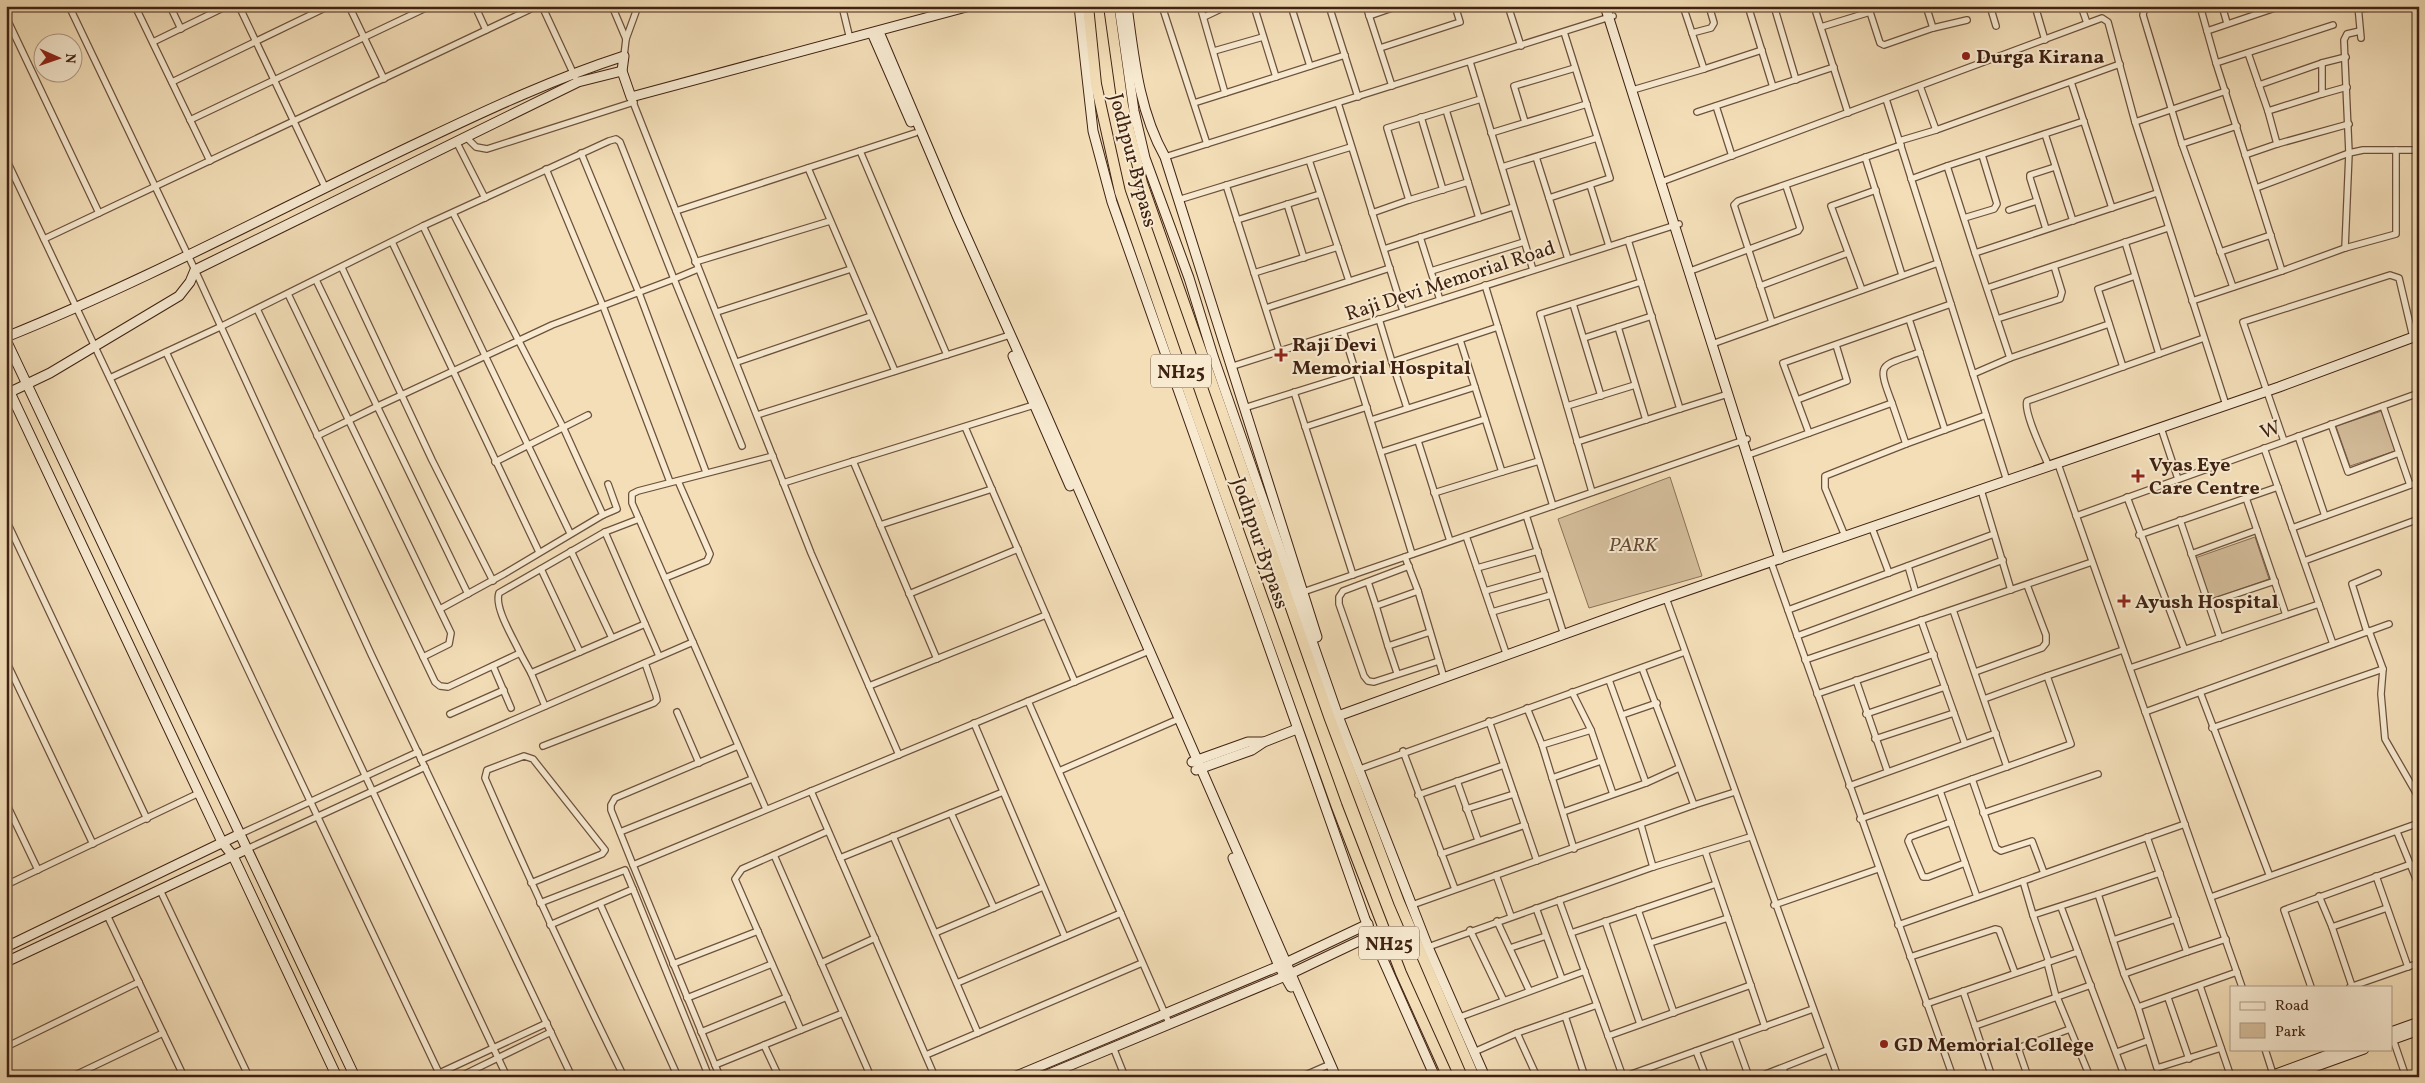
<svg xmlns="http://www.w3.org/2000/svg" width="2425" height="1083" font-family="Vollkorn,serif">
<rect width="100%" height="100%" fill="#f3deb8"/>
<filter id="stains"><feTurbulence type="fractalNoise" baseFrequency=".004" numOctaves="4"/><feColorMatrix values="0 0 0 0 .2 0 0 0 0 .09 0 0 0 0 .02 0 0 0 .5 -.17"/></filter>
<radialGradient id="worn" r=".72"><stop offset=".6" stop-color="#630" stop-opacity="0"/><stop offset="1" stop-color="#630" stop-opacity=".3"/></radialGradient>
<!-- green -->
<g fill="#d5be9c" stroke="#8a7057">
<polygon points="2382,411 2395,451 2350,466 2336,426"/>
<polygon points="1670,477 1702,576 1589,608 1558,519"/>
<polygon points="2255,537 2269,579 2209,600 2195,558"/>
</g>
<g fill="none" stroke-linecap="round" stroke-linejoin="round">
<!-- street casing -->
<g stroke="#6d513c" stroke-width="8">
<g id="street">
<polyline points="69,6 195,270 371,654 572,1077"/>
<polyline points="135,6 210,161"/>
<polyline points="170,6 181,29"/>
<polyline points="239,6 325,187"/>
<polyline points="349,6 384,79"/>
<polyline points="475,6 486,30"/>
<polyline points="542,6 575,77"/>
<polyline points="612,6 626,39 624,56"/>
<polyline points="842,6 850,39"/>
<polyline points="1162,6 1207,144"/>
<polyline points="1200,6 1225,93"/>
<polyline points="1254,6 1276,77"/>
<polyline points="1291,6 1310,66"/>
<polyline points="1329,6 1358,97"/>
<polyline points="1366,6 1392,86"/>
<polyline points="1508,6 1521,46"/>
<polyline points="1748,6 1773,87"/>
<polyline points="1774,6 1796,80"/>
<polyline points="1814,6 1848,113"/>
<polyline points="1868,6 1880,43 1884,45 1933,28 1967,20"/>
<polyline points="1926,6 1933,28"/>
<polyline points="1990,6 1996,26"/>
<polyline points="2035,6 2045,40"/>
<polyline points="2081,6 2087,23"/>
<polyline points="2145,6 2143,15 2182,144"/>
<polyline points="2222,6 2227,23"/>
<polyline points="2358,6 2361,38"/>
<polyline points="2358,9 2389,6"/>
<polyline points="1369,16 1398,6"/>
<polyline points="6,17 99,213"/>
<polyline points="1204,17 1227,6"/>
<polyline points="1821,27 1870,12"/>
<polyline points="2207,31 2281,6"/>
<polyline points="1564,32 1610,178 1549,198 1568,259"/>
<polyline points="1692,33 1711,28 1714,23 1709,6"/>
<polyline points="626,39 638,6"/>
<polyline points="153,42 227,6"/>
<polyline points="1380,48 1460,22 1455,6"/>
<polyline points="1214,51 1263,37"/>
<polyline points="2248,53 2268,111"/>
<polyline points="1470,62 1533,270"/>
<polyline points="2216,63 2333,25"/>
<polyline points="1704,69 1762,50"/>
<polyline points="172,82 329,6"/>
<polyline points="2071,82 2112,208"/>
<polyline points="2259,85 2322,63"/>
<polyline points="1920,86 1936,130 2120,64"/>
<polyline points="1636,89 1704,69 1683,6"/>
<polyline points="2322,94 2347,87"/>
<polyline points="631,97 811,553 899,755"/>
<polyline points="1886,99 2007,481"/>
<polyline points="1194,103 1345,55"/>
<polyline points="1338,103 1403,311"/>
<polyline points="1716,106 1732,156"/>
<polyline points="1446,110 1468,182"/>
<polyline points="1697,112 1834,67"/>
<polyline points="1421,117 1443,190"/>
<polyline points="190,120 430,6"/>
<polyline points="1525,122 1514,86 1575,68"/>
<polyline points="2135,122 2226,91"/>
<polyline points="1491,133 1587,104"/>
<polyline points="2045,134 2073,221"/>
<polyline points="466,137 476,147 487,149 634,102"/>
<polyline points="456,141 485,198"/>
<polyline points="1899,141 1936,130"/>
<polyline points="2277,144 2349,124"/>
<polyline points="2396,150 2419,150"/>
<polyline points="860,151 947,355"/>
<polyline points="581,153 639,293 706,472"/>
<polyline points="2245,155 2277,144 2268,111 2322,94 2322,63 2346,57"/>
<polyline points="1165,157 1613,16"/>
<polyline points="1536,157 1549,198"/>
<polyline points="1865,157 1902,275"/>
<polyline points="6,159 439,1073"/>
<polyline points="1309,160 1349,281"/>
<polyline points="1947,166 2084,121"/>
<polyline points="1502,167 1597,138"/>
<polyline points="808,168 895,371"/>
<polyline points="546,169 603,306 670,482"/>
<polyline points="1911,179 1947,166 1975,253"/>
<polyline points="1661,182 2102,18 2108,22 2135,122 2226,405"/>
<polyline points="1226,185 1279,351"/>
<polyline points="1590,185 1609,246"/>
<polyline points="2256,188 2349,153 2363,150 2396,150 2396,234 2345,248 2282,271"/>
<polyline points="1178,200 1351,147"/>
<polyline points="1409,200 1468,182 1479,218"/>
<polyline points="1287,204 1304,258"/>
<polyline points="2009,210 2037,201"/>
<polyline points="676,211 915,133"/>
<polyline points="1372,213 1409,200 1387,128 1481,99"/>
<polyline points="1964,218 1994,209 1997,204 1982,155"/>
<polyline points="1237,220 1320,194"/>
<polyline points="423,226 570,533"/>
<polyline points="2046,229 2030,178 2030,175 2055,167"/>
<polyline points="1420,237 1440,300"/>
<polyline points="44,239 537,6"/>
<polyline points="1628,240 1680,409 1728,394"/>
<polyline points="392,242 539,552"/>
<polyline points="2125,242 2159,354"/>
<polyline points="2345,248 2349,153 2344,40 2347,34 2360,31"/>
<polyline points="1384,249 1513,207"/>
<polyline points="2220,252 2271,235"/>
<polyline points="695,262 830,221"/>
<polyline points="342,268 432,460 493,581"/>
<polyline points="698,269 674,279 742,446"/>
<polyline points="1693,270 1798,231 1800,228 1786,186"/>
<polyline points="1431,271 1524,242"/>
<polyline points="1254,273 1338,247"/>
<polyline points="316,280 468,594"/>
<polyline points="1485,285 1553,506"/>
<polyline points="1760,286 1848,253"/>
<polyline points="2233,287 2182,144 2237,126"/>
<polyline points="1987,288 2168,228"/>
<polyline points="1862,290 1831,206 1876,190"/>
<polyline points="288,294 451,633 449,644 423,657"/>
<polyline points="2192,301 2282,271 2216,63 2200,6"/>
<polyline points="1573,304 1601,396"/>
<polyline points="1266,308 1390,268"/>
<polyline points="257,309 435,682 440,686 448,687 520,653 531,673"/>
<polyline points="717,312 851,269"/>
<polyline points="1379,319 1392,362 1498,327"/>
<polyline points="1909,319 1945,430"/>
<polyline points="1997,319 2060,299 2062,292 2054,266"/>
<polyline points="1772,322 1734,205 1738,201 1901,145"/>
<polyline points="1343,331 1412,554"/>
<polyline points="1584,338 1618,327"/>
<polyline points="1460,340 1502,472 1539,461"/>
<polyline points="1712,344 1938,263"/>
<polyline points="166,352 507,1077"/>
<polyline points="2010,358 2109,324"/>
<polyline points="737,362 871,316"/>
<polyline points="1392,362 1407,408"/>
<polyline points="1230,367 1679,224"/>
<polyline points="2123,367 2098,289 2135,276"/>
<polyline points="1973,374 2010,358 1975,253 2157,193"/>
<polyline points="110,378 220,327 423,226 609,141 616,139 620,142 674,279 552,325 378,406 317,436"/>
<polyline points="1294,392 1353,575"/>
<polyline points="1797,400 1847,381 1836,345"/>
<path d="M1892,403C1876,361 1880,367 1920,352"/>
<polyline points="1567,406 1635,385"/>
<polyline points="2383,406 2410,485"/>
<polyline points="1244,408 1356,373"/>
<polyline points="757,415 1010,335"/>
<polyline points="1371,420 1475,387"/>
<polyline points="1646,420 1618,327 1652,316"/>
<polyline points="2331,424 2348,472 2399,453"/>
<polyline points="965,427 1075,682"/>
<polyline points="1305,427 1367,407"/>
<polyline points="2161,428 2178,479"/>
<polyline points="1809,433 1783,363 1951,304"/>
<polyline points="2298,436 2325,516"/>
<polyline points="1418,441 1450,541"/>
<polyline points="2284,441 2243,322 2390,275 2399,278 2413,337"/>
<polyline points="1577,442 1680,409"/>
<polyline points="2264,448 2333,644"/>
<polyline points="1381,452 1485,419"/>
<polyline points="1751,454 1892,403 1906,444 1986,415"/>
<polyline points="853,461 937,659"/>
<polyline points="495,462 588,415"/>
<polyline points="2058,464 2242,987"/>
<path d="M2049,467C2044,454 2023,412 2027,401L2204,338"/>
<polyline points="783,483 1037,404"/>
<polyline points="1981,490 2011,590"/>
<polyline points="1592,492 1540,314 1641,282"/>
<polyline points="1434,493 1502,472"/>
<polyline points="2127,497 2184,648"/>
<polyline points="2246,498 2286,615"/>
<polyline points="603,515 617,509 608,484"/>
<polyline points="1526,515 1564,635"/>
<polyline points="2076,516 2419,393"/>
<polyline points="639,519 605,532 659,656"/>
<polyline points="6,520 147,819"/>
<polyline points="2180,520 2220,638"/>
<polyline points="880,525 992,489"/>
<polyline points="1872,528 1889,573"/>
<polyline points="2292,528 2419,482"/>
<polyline points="2139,535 2278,487"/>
<polyline points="1466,536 1507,656"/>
<polyline points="1845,536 1825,488 1825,476 1906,444"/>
<polyline points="571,551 612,638"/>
<polyline points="2191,554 2257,530"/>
<polyline points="1405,557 1418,591 1444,678"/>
<polyline points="2304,561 2419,519"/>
<polyline points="1771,562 1953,1077"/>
<polyline points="1409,566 1343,591 1339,597 1339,604 1364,676 1368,681 1374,682 1439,661"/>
<polyline points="1908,566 1915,590"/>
<polyline points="1477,568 1538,551"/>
<polyline points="541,569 580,652"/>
<polyline points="665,578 707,561 710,554 678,481"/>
<polyline points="1368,582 1376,606"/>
<polyline points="1418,591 1376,606 1388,646 1430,632"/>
<polyline points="1485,591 1545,574"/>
<polyline points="1303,592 1747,439"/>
<polyline points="909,594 1018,549"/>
<polyline points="1666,598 1838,1077"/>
<polyline points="2209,603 2275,581"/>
<polyline points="440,609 504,574 603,515 563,427 453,213"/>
<polyline points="1788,610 1994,534"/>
<polyline points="1953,610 2007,767"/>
<polyline points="1492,612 1551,595"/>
<polyline points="1921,620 1965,744"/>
<polyline points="2369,631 2383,669 2381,694 2385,739 2419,798"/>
<polyline points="2367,632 2352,584 2378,573"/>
<polyline points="1797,636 2003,560"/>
<polyline points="1388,646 1397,673"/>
<path d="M520,653C514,639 494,608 499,593L605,532"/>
<polyline points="1805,660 2092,562"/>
<polyline points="6,661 93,844"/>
<polyline points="493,666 511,708"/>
<polyline points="1642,668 1694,805"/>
<polyline points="2130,668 2319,604"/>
<polyline points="1975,672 2042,648 2046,643 2046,635 2027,585"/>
<polyline points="1609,680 1646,783"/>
<polyline points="1856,680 1887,770"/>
<polyline points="869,686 1046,615"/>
<polyline points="1572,692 1591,730 1613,794"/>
<polyline points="2200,692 2269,874"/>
<polyline points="1817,694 1934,654"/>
<polyline points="1984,699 2047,676"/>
<polyline points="1028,701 1169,1023"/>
<polyline points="545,706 531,673 645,624"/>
<polyline points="1527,708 1542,745 1574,849"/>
<polyline points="677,712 699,763"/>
<polyline points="2145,712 2389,624"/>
<polyline points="450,714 504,690"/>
<polyline points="1866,714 1945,687"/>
<polyline points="1622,715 1657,703"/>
<polyline points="1489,721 1537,861"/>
<polyline points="974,723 1065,937 1121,913"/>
<polyline points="2212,728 2383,669"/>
<polyline points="1875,739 1954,713"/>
<polyline points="1542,745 1591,730"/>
<polyline points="543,746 654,703 657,700 656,695 645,663"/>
<polyline points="1403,751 1455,889"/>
<polyline points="421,760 693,642"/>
<polyline points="1360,769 1685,652"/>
<polyline points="1059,771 1174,721"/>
<polyline points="1552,778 1601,761"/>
<polyline points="1972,779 1996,848 2001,851 2032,841 2044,873"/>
<polyline points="1457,781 1478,840"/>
<polyline points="1849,786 1996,733"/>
<polyline points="811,791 935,1077"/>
<polyline points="1940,791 1977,897"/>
<polyline points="1418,795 1504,765"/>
<polyline points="6,803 38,870"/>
<polyline points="766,809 632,503 632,494 638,491 773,456"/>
<polyline points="1466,809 1514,794"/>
<polyline points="1563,812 1646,783 1679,768"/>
<polyline points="951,813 994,908"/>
<polyline points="1983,813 2098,774"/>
<polyline points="1860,819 2071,744 2047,676 2123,650"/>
<polyline points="1951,822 1910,837 1908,841 1923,877 1928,877 1965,863"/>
<polyline points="1641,825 1653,867"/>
<polyline points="620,832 752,779"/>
<polyline points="2397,832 2419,886"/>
<polyline points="240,834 418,752"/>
<polyline points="893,836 978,1033"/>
<polyline points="2147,837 2187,952 2226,939"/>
<polyline points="247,849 425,767"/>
<polyline points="1705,851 1765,1027"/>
<polyline points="1441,854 1525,825"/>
<polyline points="774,855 871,1077"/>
<polyline points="840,858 1003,792"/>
<polyline points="633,865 611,810 611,805 615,798 738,746"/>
<polyline points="1496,875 1511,916"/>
<polyline points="2376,876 2408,967"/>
<polyline points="2023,881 2033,915 2098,894 2124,974 2187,952"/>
<path d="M531,883L602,854L605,850L533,759L524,756L487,770L485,778C529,879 575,978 624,1077"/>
<polyline points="6,885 199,793"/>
<polyline points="633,889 709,1077"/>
<polyline points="160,890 249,1077"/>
<polyline points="2098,894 2160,873"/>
<polyline points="2319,896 2332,927 2387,908"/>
<polyline points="2211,897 2419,823"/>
<polyline points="1559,900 1623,1077"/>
<polyline points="540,903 625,870 633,889 550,925"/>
<polyline points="600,904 678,1077"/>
<polyline points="1412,905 1694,805 1735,792"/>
<polyline points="1774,905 1878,869"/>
<polyline points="2061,907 2125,1077"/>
<polyline points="1536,908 1562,979"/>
<polyline points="1638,910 1674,1013"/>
<polyline points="107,915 184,1077"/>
<polyline points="2033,915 2049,962"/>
<polyline points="1497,921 1529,990"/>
<polyline points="1605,921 1640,1024"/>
<polyline points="1898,925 2185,824"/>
<polyline points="2332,927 2352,986"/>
<polyline points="1470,930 1503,999"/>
<polyline points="935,933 1043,887"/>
<polyline points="1571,933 1716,884"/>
<polyline points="2113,940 2176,919"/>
<polyline points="1650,943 1728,918"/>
<polyline points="1428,947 1653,867 1750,837"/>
<polyline points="1510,948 1546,936"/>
<polyline points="1910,957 1995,929 1999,930 2015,973"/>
<polyline points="2047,962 2056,997"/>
<polyline points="821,963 875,938"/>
<polyline points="673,964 758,931"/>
<polyline points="2124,974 2138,1007 2237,972"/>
<polyline points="957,983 1065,937"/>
<polyline points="2200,986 2231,1077"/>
<polyline points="2311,987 2284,910 2411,864"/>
<polyline points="2350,987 2419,963"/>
<polyline points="1963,991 1975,1026 2091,985"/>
<polyline points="2057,997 2090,1077"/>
<polyline points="687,998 772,964"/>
<polyline points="2168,998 2189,1059"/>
<polyline points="1926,1004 2078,952"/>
<polyline points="2138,1007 2157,1068 2221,1048"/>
<polyline points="1565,1016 1585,1077"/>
<polyline points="1460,1017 1585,971"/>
<polyline points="1975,1026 1992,1077"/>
<polyline points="801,1030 735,879 742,869 828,831"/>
<polyline points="701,1032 787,997"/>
<polyline points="1517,1033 1537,1077"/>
<polyline points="1608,1036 1751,985"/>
<polyline points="1735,1038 1749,1077"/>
<polyline points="2393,1039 2406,1077"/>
<polyline points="764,1045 779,1077"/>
<polyline points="6,1047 139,982"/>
<polyline points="1113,1047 1125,1077"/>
<polyline points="2265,1049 2274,1077"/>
<polyline points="1696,1051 1706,1077"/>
<polyline points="1474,1052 1517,1033 1597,1005"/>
<polyline points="2117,1052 2147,1041"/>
<polyline points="926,1055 1142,963"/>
<polyline points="715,1065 843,1013"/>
<polyline points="2310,1066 2314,1077"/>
<polyline points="1783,1068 1786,1077"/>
<polyline points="71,1077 163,1033"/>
<polyline points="431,1077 547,1023"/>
<polyline points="459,1077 551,1032"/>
<polyline points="720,1077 633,865 1149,651"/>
<polyline points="1301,1077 1326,1066"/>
<polyline points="1623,1077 1813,1009"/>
<polyline points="1758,1077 1827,1050"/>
<polyline points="2028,1077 2018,1048 2070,1029"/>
</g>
</g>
<!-- secondary casing -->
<g stroke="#402212" stroke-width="11">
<g id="secondary">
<polyline points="1079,6 1093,131 1112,202 1365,919 1435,1077"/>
<polyline points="1119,6 1134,111 1145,158 1189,278 1213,356 1338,716 1428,947 1485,1077"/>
<path d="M1127,6C1134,58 1139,111 1165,157L1317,637"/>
<polyline points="1605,6 1780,559"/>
<polyline points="879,32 958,218 1041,403 1336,1077"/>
<polyline points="872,33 911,122"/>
<path d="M6,337C150,279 286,205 426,139C491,108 556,78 624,56L622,71L631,97L970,6"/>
<polyline points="6,340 355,1077"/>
<polyline points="1013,356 1070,486"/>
<polyline points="6,384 222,842 233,856 337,1077"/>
<polyline points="6,394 50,373 179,296 190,282 195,270 578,82 622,71"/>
<polyline points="1338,716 1645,605 2279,387 2419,335"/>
<polyline points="1192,762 1248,742 1263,742"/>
<polyline points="1196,770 1252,750 1264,742 1297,729"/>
<polyline points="1233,858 1279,966 1291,987"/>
<polyline points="6,947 240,834"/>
<polyline points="6,962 247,849"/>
<polyline points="2391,1032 2419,1022"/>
<polyline points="2391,1040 2419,1030"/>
<polyline points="1014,1077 1279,966 1368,924"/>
<polyline points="1042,1077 1290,974 1372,935"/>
<polyline points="2268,1077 2344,1049"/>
<polyline points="2286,1077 2364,1049"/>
</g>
</g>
<!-- highway casing -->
<g stroke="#402212" stroke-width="12">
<g id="highway">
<polyline points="1088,6 1096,84 1120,192 1197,415 1337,807 1401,973 1448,1077"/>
<polyline points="1109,6 1123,106 1142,183 1330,719 1399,902 1474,1077"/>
</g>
</g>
<!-- street -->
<use href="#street" stroke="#f7ead1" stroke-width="5.5"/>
<!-- secondary -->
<use href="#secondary" stroke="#f7ead1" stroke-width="9"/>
<!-- highway -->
<use href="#highway" stroke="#f3deb8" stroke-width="10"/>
</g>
<!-- markers -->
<g fill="#8f2418" stroke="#f7ead1" stroke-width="2">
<circle cx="1966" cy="56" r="5"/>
<path d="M1278.5 347.5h5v5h5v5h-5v5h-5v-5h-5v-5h5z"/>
<path d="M2135.5 468.5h5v5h5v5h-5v5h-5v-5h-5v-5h5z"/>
<path d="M2121.5 593.5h5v5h5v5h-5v5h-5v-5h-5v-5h5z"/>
<circle cx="1884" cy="1044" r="5"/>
</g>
<g text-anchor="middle" stroke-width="4" stroke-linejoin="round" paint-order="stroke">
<!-- shield labels -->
<g fill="#f7ead1" stroke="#775e4b" stroke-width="1">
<rect x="1151" y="354.5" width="60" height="33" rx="4"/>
<rect x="1359" y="926.5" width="60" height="33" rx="4"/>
</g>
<g font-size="19" font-weight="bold" fill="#402212">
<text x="1181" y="378">NH25</text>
<text x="1389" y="950">NH25</text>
</g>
<!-- poi labels -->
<g font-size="20" font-weight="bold" fill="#402212" stroke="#f7ead1" text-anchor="start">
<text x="1976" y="63">Durga Kirana</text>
<text x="1292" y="351">Raji Devi<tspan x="1292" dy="23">Memorial Hospital</tspan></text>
<text x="2149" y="471">Vyas Eye<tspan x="2149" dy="23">Care Centre</tspan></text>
<text x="2135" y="608">Ayush Hospital</text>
<text x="1894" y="1051">GD Memorial College</text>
</g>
<!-- street labels -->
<g font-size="20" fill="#402212" stroke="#f7ead1">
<text transform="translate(1134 160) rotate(75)" y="7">Jodhpur Bypass</text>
<text transform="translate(1450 280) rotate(-18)" y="7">Raji Devi Memorial Road</text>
<text transform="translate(2270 429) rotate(-20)" y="7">W</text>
<text transform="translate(1261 543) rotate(71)" y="7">Jodhpur Bypass</text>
</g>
<!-- park labels -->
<g font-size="20" font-style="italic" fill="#654934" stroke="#f7ead1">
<text x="1633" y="551">PARK</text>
</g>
</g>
<!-- margin -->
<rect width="2425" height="1083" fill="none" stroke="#f3deb8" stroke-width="25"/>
<rect x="8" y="8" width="2410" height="1068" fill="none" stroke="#402212" stroke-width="2.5"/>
<rect x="12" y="12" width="2400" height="1058" fill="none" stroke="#402212"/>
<!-- legend -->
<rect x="2230" y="986" width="162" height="65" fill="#f7ead1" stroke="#ae9a85"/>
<rect x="2240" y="1002" width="25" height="8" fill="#f7ead1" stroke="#ae9a85"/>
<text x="2275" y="1010" font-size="15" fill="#402212">Road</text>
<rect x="2240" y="1023" width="25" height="15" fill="#d5be9c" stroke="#ae9a85"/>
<text x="2275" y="1036" font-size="15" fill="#402212">Park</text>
<!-- north arrow -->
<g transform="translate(58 58) rotate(92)"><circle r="24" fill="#f7ead1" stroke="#ae9a85"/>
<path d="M0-4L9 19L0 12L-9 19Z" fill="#8f2418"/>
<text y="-8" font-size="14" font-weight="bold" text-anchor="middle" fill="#402212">N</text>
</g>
<rect width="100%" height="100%" filter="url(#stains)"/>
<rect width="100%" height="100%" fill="url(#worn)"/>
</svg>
